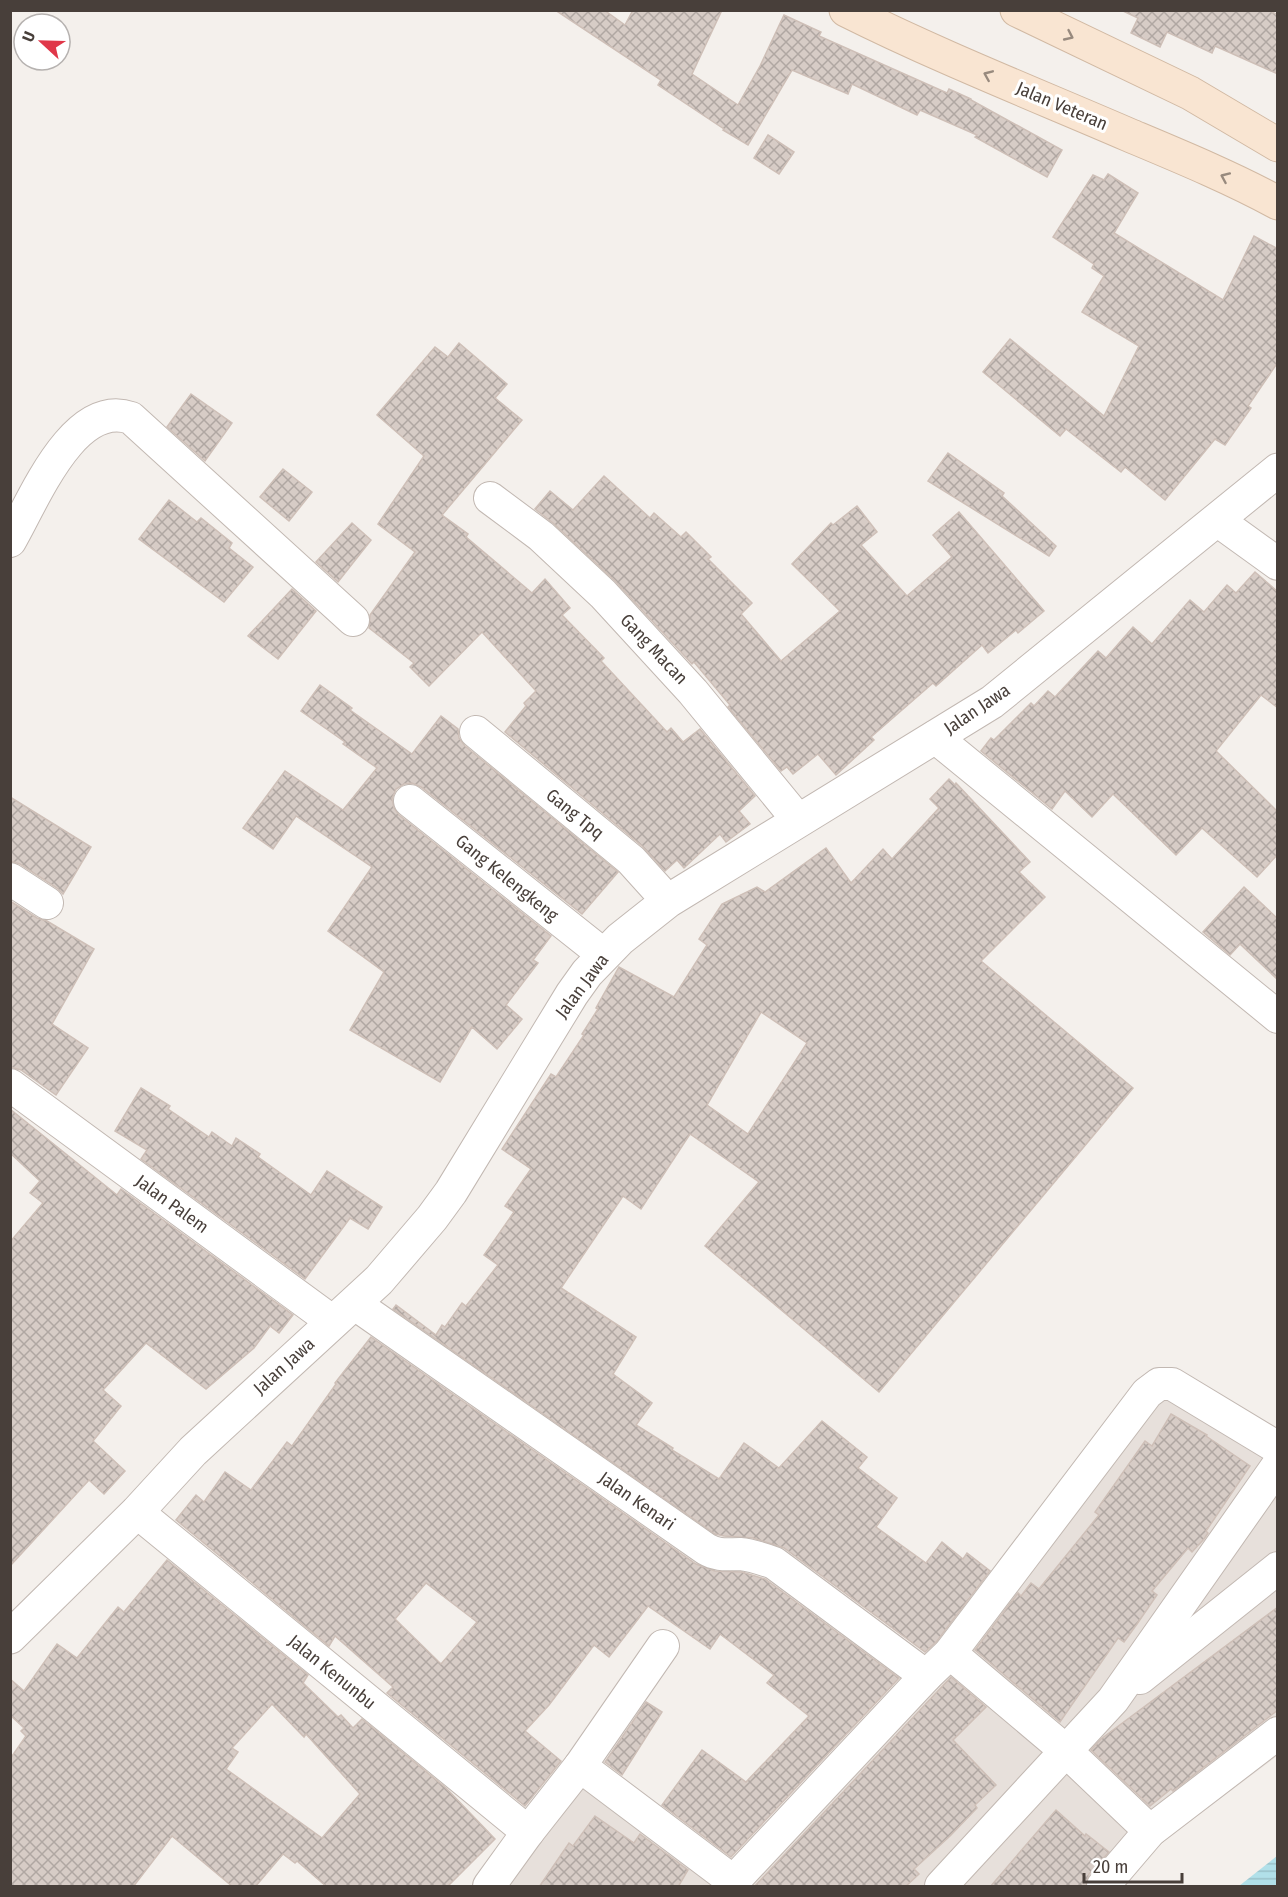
<svg xmlns="http://www.w3.org/2000/svg" width="1288" height="1897" font-family="'Fira Sans Condensed',sans-serif">
<defs>
<pattern id="water-rules" width="6" height="5" patternUnits="userSpaceOnUse" patternTransform="scale(1.5)"><rect width="6" height="5" fill="#b1e0e9"/><path d="M0 2.5h6" fill="none" stroke="#9ac1c9"/></pattern>
<pattern id="building-cross-hatch" width="8" height="8" patternUnits="userSpaceOnUse" patternTransform="scale(1.5)"><rect width="8" height="8" fill="#d7ccc6"/><path d="M0 0l8 8M0 8l8-8" fill="none" stroke="#b0a7a2"/></pattern>
</defs>
<rect width="100%" height="100%" fill="#f4f0ec"/>
<!-- residential -->
<polygon fill="#e7e0db" points="1154,1373 1277,1433 1277,1756 1160,1844 1121,1886 473,1886 568,1758 734,1871 914,1673"/>
<!-- water -->
<polygon fill="url(#water-rules)" points="1277,1856 1277,1886 1239,1886"/>
<!-- building -->
<g fill="url(#building-cross-hatch)" stroke="#cebfb7" stroke-width="1.5" fill-rule="evenodd">
<polygon points="555,10 604,10 625,25 633,10 722,10 692,74 738,105 760,66 784,15 821,32 819,36 947,93 949,89 971,99 971,100 1062,150 1047,177 975,137 977,135 920,110 917,115 852,84 848,94 792,70 748,145 723,130 724,129 658,85 661,80"/>
<polygon points="1121,10 1268,10 1278,15 1278,74 1215,46 1212,53 1167,32 1160,47 1131,33 1138,18"/>
<polygon points="768,135 794,152 779,174 754,158"/>
<polygon points="1108,174 1138,193 1114,233 1223,300 1254,236 1278,249 1278,362 1248,406 1251,408 1225,445 1215,439 1165,500 1125,467 1121,472 1066,429 1060,436 983,372 1010,339 1104,416 1139,346 1082,312 1104,276 1092,268 1094,264 1053,237 1093,175 1104,180"/>
<polygon points="459,343 507,384 495,398 522,420 442,515 468,534 466,537 532,593 545,579 570,608 562,615 604,658 601,661 667,732 671,728 683,742 700,729 755,796 739,811 750,824 726,842 720,834 684,868 677,860 665,871 642,846 505,732 526,706 524,703 536,691 482,632 429,686 410,667 414,663 369,628 370,615 415,552 378,524 424,456 377,415 435,347 448,357"/>
<polygon points="191,394 232,423 205,461 167,427"/>
<polygon points="948,453 1004,493 1002,496 1056,546 1049,556 928,481"/>
<polygon points="283,469 312,492 289,521 260,497"/>
<polygon points="604,476 650,518 654,513 681,537 686,532 711,557 708,559 752,603 741,614 781,661 840,611 792,564 831,523 833,525 857,506 877,532 861,545 907,596 952,557 933,535 959,512 1044,611 1018,633 1016,630 988,653 982,645 936,686 933,683 871,737 874,740 836,775 818,754 793,774 787,767 781,771 728,707 730,705 694,662 692,664 615,581 553,523 535,509 550,491 573,510"/>
<polygon points="169,500 197,522 201,518 232,543 229,548 253,567 224,602 139,539"/>
<polygon points="352,523 371,540 338,582 316,562"/>
<polygon points="1255,572 1278,592 1278,708 1261,695 1216,751 1278,812 1278,854 1257,877 1202,828 1176,855 1113,794 1092,817 1065,791 1052,809 981,751 991,738 994,740 1031,703 1034,706 1048,691 1055,697 1098,651 1106,658 1133,627 1152,644 1190,600 1204,612 1227,585 1236,593"/>
<polygon points="292,589 316,611 278,659 248,636"/>
<polygon points="320,685 352,708 350,710 412,754 441,716 458,729 459,738 465,746 618,872 582,914 421,787 412,783 404,784 396,789 392,799 394,808 399,815 551,936 533,960 538,963 506,1005 522,1019 497,1049 472,1027 440,1082 350,1030 384,972 328,931 372,867 296,816 273,849 243,828 285,771 343,810 377,768 343,744 345,742 301,711"/>
<path d="M949,779L955,785L956,783L1030,862L1019,872L1045,897L981,961L1133,1088L879,1392L705,1246L759,1182L690,1134L641,1209L623,1196L561,1288L636,1337L613,1374L652,1403L636,1425L673,1448L672,1450L719,1479L744,1443L779,1468L822,1421L867,1457L858,1468L897,1498L876,1527L926,1563L942,1542L963,1559L967,1553L990,1571L937,1641L925,1652L784,1548L753,1538L724,1536L715,1534L393,1309L396,1305L436,1335L442,1325L445,1327L462,1303L466,1306L498,1265L484,1255L514,1212L505,1206L531,1169L502,1149L551,1074L556,1077L584,1035L582,1034L598,1009L596,1008L619,967L674,997L707,945L699,939L722,904L757,887L765,892L826,848L851,883L883,849L892,859L939,808L930,799ZM761,1012L807,1043L748,1134L707,1105Z"/>
<polygon points="10,797 91,847 63,894 57,888 20,864 10,861"/>
<polygon points="1244,887 1278,919 1278,980 1240,944 1230,955 1203,932"/>
<polygon points="10,901 37,918 47,921 94,949 52,1024 88,1048 56,1095 21,1070 10,1067"/>
<polygon points="141,1088 170,1106 168,1109 209,1137 212,1132 232,1146 236,1138 260,1154 258,1157 311,1195 327,1171 382,1207 368,1229 350,1218 305,1279 141,1159 147,1150 115,1131"/>
<polygon points="10,1109 117,1195 121,1189 293,1315 279,1333 270,1326 254,1348 206,1389 146,1343 103,1390 121,1406 93,1441 125,1471 104,1494 89,1480 10,1566 10,1242 43,1203 30,1193 40,1181 10,1153"/>
<path d="M371,1337L696,1564L715,1571L742,1572L765,1579L899,1678L731,1857L662,1805L702,1750L746,1782L809,1716L767,1683L774,1675L720,1634L710,1649L648,1606L609,1657L594,1645L549,1705L525,1731L561,1761L525,1806L387,1693L393,1687L335,1636L329,1646L176,1520L196,1495L204,1502L225,1472L251,1490L287,1442L292,1446L336,1384L335,1383ZM426,1583L477,1622L441,1664L395,1619Z"/>
<polygon points="1171,1414 1207,1435 1206,1436 1250,1466 1206,1531 1208,1533 1204,1539 1192,1552 1188,1548 1152,1591 1157,1595 1137,1624 1124,1642 1118,1638 1060,1722 975,1650 1018,1593 1021,1596 1031,1583 1039,1589 1099,1515 1095,1512 1145,1441 1152,1446"/>
<path d="M167,1560L308,1675L303,1683L338,1717L341,1715L353,1728L362,1719L446,1788L495,1839L447,1887H327L297,1861L295,1863L283,1854L255,1887H233L172,1836L133,1887H10V1759L26,1736L21,1731L24,1728L10,1715V1679L24,1691L57,1644L77,1658L118,1607L124,1612ZM272,1704L304,1737L306,1734L360,1794L322,1838L226,1769L238,1752L232,1748Z"/>
<polygon points="1278,1607 1278,1710 1173,1791 1171,1789 1150,1806 1091,1750 1101,1739"/>
<polygon points="951,1677 986,1707 953,1740 996,1785 975,1805 977,1808 950,1836 914,1869 919,1874 905,1887 754,1887"/>
<polygon points="646,1702 662,1712 622,1775 605,1762"/>
<polygon points="1056,1810 1085,1836 1086,1834 1109,1852 1089,1874 1086,1887 990,1887"/>
<polygon points="595,1816 634,1843 640,1834 688,1870 678,1887 539,1887 569,1843 573,1846"/>
</g>
<g fill="none" stroke-linecap="round" stroke-linejoin="round">
<!-- minor casing -->
<g stroke="#c2b8b2" stroke-width="34">
<g id="minor">
<polyline points="490,498 541,536 603,594 693,692 798,820"/>
<polyline points="1217,520 1278,564"/>
<path d="M10,541C33,502 73,398 131,418L353,620"/>
<polyline points="476,732 631,860 668,901"/>
<polyline points="935,737 1278,1017"/>
<polyline points="410,801 604,955"/>
<polyline points="10,879 47,903"/>
<polyline points="10,1085 333,1322"/>
<path d="M355,1304L706,1549C718,1556 727,1554 740,1554C752,1555 763,1559 774,1563L926,1676"/>
<polyline points="137,1512 528,1832"/>
<polyline points="950,1653 1065,1750 1150,1831"/>
<polyline points="1140,1678 1278,1568"/>
<polyline points="580,1766 663,1646"/>
<polyline points="489,1886 528,1832 580,1766 733,1881"/>
<polyline points="729,1886 926,1676 950,1653 1147,1393 1159,1384 1172,1384 1278,1448"/>
<polyline points="941,1886 1113,1700 1278,1465"/>
<polyline points="1103,1886 1150,1831 1278,1733"/>
</g>
</g>
<!-- tertiary casing -->
<g stroke="#c2b8b2" stroke-width="35">
<polyline id="tertiary" points="10,1637 137,1512 193,1451 379,1280 432,1218 451,1192 572,994 587,973 620,939 668,901 992,702 1278,470"/>
</g>
<!-- secondary casing -->
<g stroke="#d1b9a3" stroke-width="35">
<g id="secondary">
<path d="M846,10C938,56 1034,94 1129,135C1179,156 1230,177 1278,203"/>
<polyline points="1017,10 1190,93 1278,145"/>
</g>
</g>
<!-- minor -->
<use href="#minor" stroke="#fff" stroke-width="32"/>
<!-- tertiary -->
<use href="#tertiary" stroke="#fff" stroke-width="33"/>
<!-- secondary -->
<use href="#secondary" stroke="#f9e5d2" stroke-width="33"/>
</g>
<!-- one-way arrows -->
<defs><path id="oneway-chevron" d="M-2-3.5L2.5 0L-2 3.5" fill="none" stroke-width="1.6" stroke-linecap="round" stroke-linejoin="round" transform="scale(1.5)"/></defs>
<g stroke="#988a7e">
<use href="#oneway-chevron" transform="translate(1069 36) rotate(25)"/>
<use href="#oneway-chevron" transform="translate(988 75) rotate(-157)"/>
<use href="#oneway-chevron" transform="translate(1225 177) rotate(-156)"/>
</g>
<g text-anchor="middle" stroke-width="6" stroke-linejoin="round" paint-order="stroke">
<!-- street labels -->
<g font-size="18" fill="#483f3a" stroke="#fff">
<text transform="translate(1062 106) rotate(23)" y="6">Jalan Veteran</text>
<text transform="translate(654 649) rotate(47)" y="6">Gang Macan</text>
<text transform="translate(977 709) rotate(-34)" y="6">Jalan Jawa</text>
<text transform="translate(575 814) rotate(39)" y="6">Gang Tpq</text>
<text transform="translate(507 878) rotate(39)" y="6">Gang Kelengkeng</text>
<text transform="translate(582 986) rotate(-53)" y="6">Jalan Jawa</text>
<text transform="translate(172 1204) rotate(36)" y="6">Jalan Palem</text>
<text transform="translate(284 1366) rotate(-42)" y="6">Jalan Jawa</text>
<text transform="translate(637 1501) rotate(35)" y="6">Jalan Kenari</text>
<text transform="translate(332 1672) rotate(39)" y="6">Jalan Kenunbu</text>
</g>
</g>
<!-- border -->
<rect width="1288" height="1897" fill="none" stroke="#483f3a" stroke-width="24"/>
<!-- north arrow -->
<g transform="translate(42 42) rotate(292)"><circle r="28" fill="#ffffff" stroke="#b6b2b0" stroke-width="1.5"/>
<path d="M0-4.5L10 22L0 15L-10 22Z" fill="#e03749"/>
<text y="-9" font-size="16" font-weight="bold" text-anchor="middle" fill="#483f3a">U</text>
</g>
<!-- scale -->
<path d="M1084 1873v9h98v-9" fill="none" stroke="#483f3a" stroke-width="3"/>
<text x="1093" y="1873" font-size="18" fill="#483f3a" stroke="#ffffff" stroke-width="4.5" paint-order="stroke">20 m</text>
</svg>
